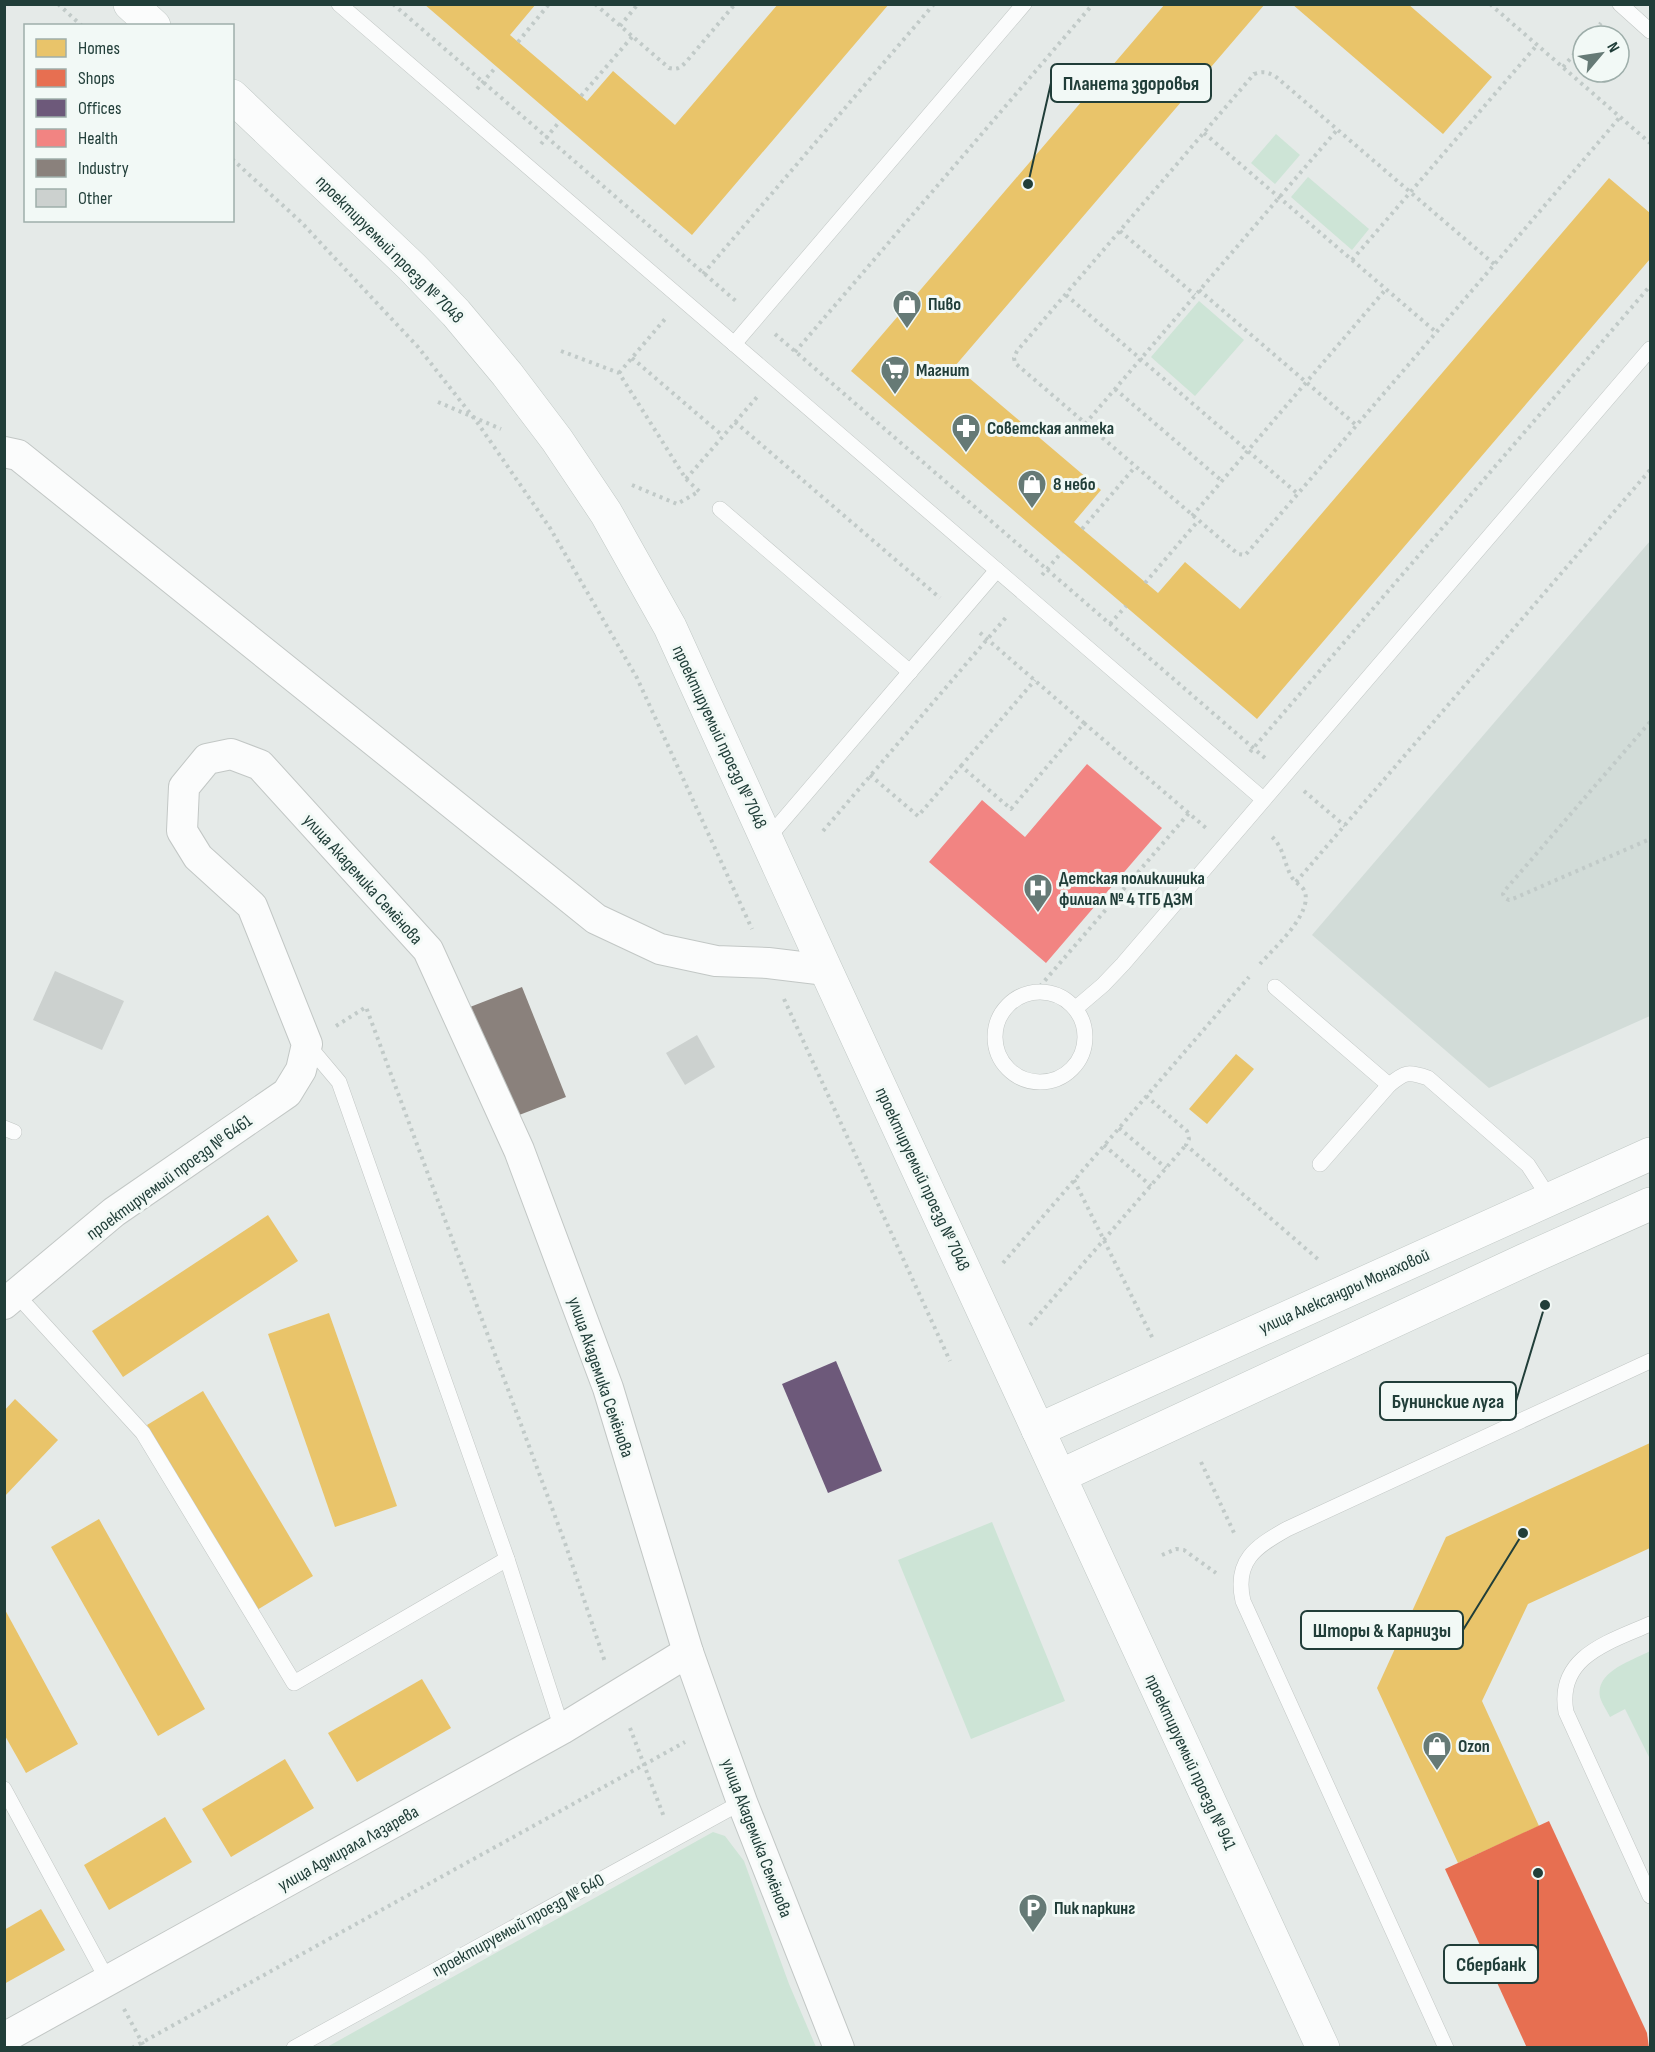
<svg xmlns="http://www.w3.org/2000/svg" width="1655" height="2052" font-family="'Sofia Sans Condensed',sans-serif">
<rect width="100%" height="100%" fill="#e5eae8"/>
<!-- built -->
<polygon fill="#d2dcd8" points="1650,541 1650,1016 1489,1088 1312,935"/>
<!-- green -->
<g fill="#cde4d6">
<polygon points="1276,134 1300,155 1275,184 1251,163"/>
<polygon points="1308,177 1369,229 1352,250 1291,197"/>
<polygon points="1199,301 1244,340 1195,396 1151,357"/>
<polygon points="992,1522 1065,1701 971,1739 898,1560"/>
<path d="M1650,1651V1759L1625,1709L1610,1717C1607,1711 1603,1705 1601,1700C1592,1672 1632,1661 1650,1651Z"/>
<polygon points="713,1832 725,1836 744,1861 789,1984 816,2047 327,2047"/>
</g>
<!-- homes -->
<g fill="#e9c46a">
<polygon points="424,4 536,4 510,35 587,101 613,71 675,125 778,4 889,4 692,235"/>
<polygon points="1165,4 1265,4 955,366 1101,490 1074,522 1158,593 1185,562 1240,609 1609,178 1650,213 1650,259 1257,719 851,371"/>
<polygon points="1292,4 1408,4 1492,77 1443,134"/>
<polygon points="1236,1054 1254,1069 1207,1124 1189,1109"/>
<polygon points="268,1215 298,1261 123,1377 92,1331"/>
<polygon points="329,1313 397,1506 335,1527 268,1334"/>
<polygon points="203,1391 313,1576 257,1610 147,1425"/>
<polygon points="15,1399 58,1440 4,1497 4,1411"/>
<polygon points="1650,1443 1650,1548 1528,1604 1482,1701 1539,1826 1458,1863 1377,1688 1446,1537"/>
<polygon points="99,1519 205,1709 158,1736 51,1547"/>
<polygon points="4,1608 78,1744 26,1773 4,1734"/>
<polygon points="422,1679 451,1728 357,1782 328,1733"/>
<polygon points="285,1759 314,1808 231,1857 202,1809"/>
<polygon points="165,1817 192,1862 109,1910 84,1865"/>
<polygon points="41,1909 65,1950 4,1984 4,1930"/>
</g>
<!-- shops -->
<polygon fill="#e76f51" points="1549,1821 1647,2033 1649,2048 1527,2048 1445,1869"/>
<!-- offices -->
<polygon fill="#6d597a" points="836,1361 882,1471 828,1493 782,1384"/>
<!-- health -->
<polygon fill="#f28482" points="1087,764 1162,828 1046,963 929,862 982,800 1025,837"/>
<!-- industry -->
<polygon fill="#8a817c" points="522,987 566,1097 514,1117 470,1007"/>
<!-- building -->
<g fill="#ccd1cf">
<polygon points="55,971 124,1001 102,1050 33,1020"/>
<polygon points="697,1035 715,1067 685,1085 666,1053"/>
</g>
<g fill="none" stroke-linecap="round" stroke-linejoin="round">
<!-- service casing -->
<g stroke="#c2c7c5" stroke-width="16">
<g id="service">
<polyline points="339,4 1263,799"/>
<polyline points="1620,4 1650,31"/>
<polyline points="734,344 1024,4"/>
<polyline points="720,509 910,672"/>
<polyline points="767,839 997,570"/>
<polyline points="1275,987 1389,1085"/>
<circle cx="1040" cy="1037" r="45"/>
<polyline points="1076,1008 1103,985 1123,964 1650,349"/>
<polyline points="307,1044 339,1082 507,1559 562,1729"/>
<polyline points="4,1128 14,1132"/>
<path d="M1320,1164L1389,1085C1405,1072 1408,1071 1428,1078L1528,1165L1550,1199"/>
<polyline points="16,1294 143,1433 294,1683 507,1559"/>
<path d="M1650,1624C1610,1642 1556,1656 1566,1712L1650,1896"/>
<polyline points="4,1789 108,1981"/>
<polyline points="294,2048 742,1802"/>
<path d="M1446,2048L1243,1601C1234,1561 1255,1547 1287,1529L1650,1361"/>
</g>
</g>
<!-- minor casing -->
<g stroke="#c2c7c5" stroke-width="32">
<g id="minor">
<polyline points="4,452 18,455 596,919 660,949 716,961 768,963 826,970"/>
<polyline points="4,1304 114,1212 287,1093 301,1070 307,1044 252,906 198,857 182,831 184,787 207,759 231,754 260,765 428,950 519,1150 608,1388 688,1652 714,1725 742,1802 839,2048"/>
<polyline points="4,2038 562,1729 688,1652"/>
</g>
</g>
<!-- secondary casing -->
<g stroke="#c0c8c5" stroke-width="34">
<g id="secondary">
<polyline points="130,4 154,26"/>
<polyline points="232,96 412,267 456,313 507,374 557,440 606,513 670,627 826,970 1323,2048"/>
<polyline points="1038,1430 1650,1154"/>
<polyline points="1060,1476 1525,1260 1650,1204"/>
</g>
</g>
<!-- path -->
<g stroke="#c1cac8" stroke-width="4" stroke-dasharray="3 4.5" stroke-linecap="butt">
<polyline points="58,4 82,26"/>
<polyline points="393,4 737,302"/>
<path d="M595,4L669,68C677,70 680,68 686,62L735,4"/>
<polyline points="1490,4 1650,143"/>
<polyline points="620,26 638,4"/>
<polyline points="1590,36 1601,23"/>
<polyline points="518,42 549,4"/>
<polyline points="1563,67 1583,44"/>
<polyline points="477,89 496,67"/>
<polyline points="581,96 632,37"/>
<polyline points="1204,133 1436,332"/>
<polyline points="541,144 560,121"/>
<polyline points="232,159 301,222 418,347 477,422 550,528 637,678 752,929"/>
<polyline points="1120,231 1195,295"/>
<polyline points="1352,260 1537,45"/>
<path d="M1494,264L1275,76C1267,72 1263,71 1254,74L1017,351L1014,358L1015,363L1238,554L1245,555L1248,552C1372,407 1497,262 1620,117"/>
<polyline points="703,274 934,4"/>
<polyline points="1199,290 1356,425"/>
<polyline points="1066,295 1298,494"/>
<polyline points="775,334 1266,759"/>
<polyline points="561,351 619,373 686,479 757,397"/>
<polyline points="795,352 1093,4"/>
<polyline points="632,358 723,436"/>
<polyline points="619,373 665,319"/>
<polyline points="1115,389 1222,481"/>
<polyline points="438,402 501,429"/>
<polyline points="735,422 940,598"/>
<polyline points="1085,424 1337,130"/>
<polyline points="686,479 701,493"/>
<polyline points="632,485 677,504 696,493"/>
<polyline points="1192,516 1386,289"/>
<polyline points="1082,529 1135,467"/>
<polyline points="1042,575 1062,552"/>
<polyline points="1145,583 1198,521"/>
<polyline points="1110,624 1126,606"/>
<polyline points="1650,722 1506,889 1503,894 1505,898 1509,900 1515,898 1650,839"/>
<polyline points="1084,723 1206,828"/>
<polyline points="1250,752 1650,286"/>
<polyline points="961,766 1035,680"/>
<polyline points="870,775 918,816 961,766 1011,809 1084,723 979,632"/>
<polyline points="1304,791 1345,826"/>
<polyline points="823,831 1008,615"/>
<polyline points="1296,882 1650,470"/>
<path d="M1260,964C1273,949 1315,912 1304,890C1301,885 1294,882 1291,876C1283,860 1284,847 1270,835"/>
<polyline points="1035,992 1189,813"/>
<polyline points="784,999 950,1361"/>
<polyline points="336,1026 366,1007 565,1543 605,1662"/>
<polyline points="1146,1096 1187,1131 1189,1139 1186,1145 1320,1261"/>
<polyline points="1119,1128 1166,1168"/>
<polyline points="1104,1145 1151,1186"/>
<polyline points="1074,1180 1153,1339"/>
<polyline points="1003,1263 1249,977"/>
<polyline points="1030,1325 1186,1145"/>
<polyline points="1201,1462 1235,1535"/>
<polyline points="1162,1555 1176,1549 1184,1550 1216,1573"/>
<polyline points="630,1728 664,1817"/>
<polyline points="124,2009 145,2048"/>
<polyline points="132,2048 685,1742"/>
</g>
<!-- service -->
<use href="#service" stroke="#fbfcfc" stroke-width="15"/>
<!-- minor -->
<use href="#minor" stroke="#fbfcfc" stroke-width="30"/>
<!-- secondary -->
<use href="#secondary" stroke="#fbfcfc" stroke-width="33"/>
</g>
<!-- icons -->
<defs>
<g id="shop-pin" transform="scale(1.5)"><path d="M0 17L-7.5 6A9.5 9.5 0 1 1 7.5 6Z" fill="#667a76" stroke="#f2f9f6"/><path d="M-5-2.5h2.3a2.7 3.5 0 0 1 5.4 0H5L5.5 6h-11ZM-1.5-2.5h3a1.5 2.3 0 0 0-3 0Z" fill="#fff"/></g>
<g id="supermarket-pin" transform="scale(1.5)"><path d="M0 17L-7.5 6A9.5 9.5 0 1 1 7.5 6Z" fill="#667a76" stroke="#f2f9f6"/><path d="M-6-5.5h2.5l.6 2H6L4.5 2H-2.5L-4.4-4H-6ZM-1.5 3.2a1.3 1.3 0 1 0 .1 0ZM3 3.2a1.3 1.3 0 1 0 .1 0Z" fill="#fff"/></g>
<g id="pharmacy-pin" transform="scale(1.5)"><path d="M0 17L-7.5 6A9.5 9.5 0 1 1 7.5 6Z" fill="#667a76" stroke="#f2f9f6"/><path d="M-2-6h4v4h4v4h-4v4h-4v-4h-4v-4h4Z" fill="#fff"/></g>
<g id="hospital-pin" transform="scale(1.5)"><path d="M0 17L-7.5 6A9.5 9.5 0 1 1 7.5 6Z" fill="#667a76" stroke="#f2f9f6"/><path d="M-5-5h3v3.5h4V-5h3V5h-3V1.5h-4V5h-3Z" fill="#fff"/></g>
<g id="parking-pin" transform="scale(1.5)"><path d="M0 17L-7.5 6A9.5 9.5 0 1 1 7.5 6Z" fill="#667a76" stroke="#f2f9f6"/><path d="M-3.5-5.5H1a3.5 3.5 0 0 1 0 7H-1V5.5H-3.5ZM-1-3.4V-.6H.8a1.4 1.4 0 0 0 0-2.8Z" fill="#fff"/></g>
</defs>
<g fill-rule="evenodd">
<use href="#shop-pin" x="907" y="304"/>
<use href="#supermarket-pin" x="895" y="370"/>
<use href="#pharmacy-pin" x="966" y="428"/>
<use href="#shop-pin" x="1032" y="484"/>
<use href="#hospital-pin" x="1038" y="888"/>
<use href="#shop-pin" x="1437" y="1746"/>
<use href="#parking-pin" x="1033" y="1908"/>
</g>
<g text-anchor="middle" stroke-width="6" stroke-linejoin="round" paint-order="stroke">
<!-- street labels -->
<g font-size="18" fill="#213e39" stroke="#f2f9f6">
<text transform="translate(390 249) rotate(45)" y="6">проектируемый проезд № 7048</text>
<text transform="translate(720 737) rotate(65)" y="6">проектируемый проезд № 7048</text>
<text transform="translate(363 879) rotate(48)" y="6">улица Академика Семёнова</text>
<text transform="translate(169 1177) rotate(-36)" y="6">проектируемый проезд № 6461</text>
<text transform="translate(923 1179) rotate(65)" y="6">проектируемый проезд № 7048</text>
<text transform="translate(1344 1291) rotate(-24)" y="6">улица Александры Монаховой</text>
<text transform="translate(601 1377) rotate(71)" y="6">улица Академика Семёнова</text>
<text transform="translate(1191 1762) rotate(65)" y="6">проектируемый проезд № 941</text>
<text transform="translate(757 1838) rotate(69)" y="6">улица Академика Семёнова</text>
<text transform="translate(348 1848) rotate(-29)" y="6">улица Адмирала Лазарева</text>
<text transform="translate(518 1925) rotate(-29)" y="6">проектируемый проезд № 640</text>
</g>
<!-- poi labels -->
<g font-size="18" font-weight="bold" fill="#213e39" stroke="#f2f9f6" text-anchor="start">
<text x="928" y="310">Пиво</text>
<text x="916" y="376">Магнит</text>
<text x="987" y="434">Советская аптека</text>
<text x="1053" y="490">8 небо</text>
<text x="1059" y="884">Детская поликлиника<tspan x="1059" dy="21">филиал № 4 ТГБ ДЗМ</tspan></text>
<text x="1458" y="1752">Ozon</text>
<text x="1054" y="1914">Пик паркинг</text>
</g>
</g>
<!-- callouts -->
<path fill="none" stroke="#213e39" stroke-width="2" d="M1028 184L1051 83M1545 1305L1516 1401M1523 1533L1463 1630M1538 1873L1538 1964"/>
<g fill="#213e39" stroke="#f2f9f6" stroke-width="2">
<circle cx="1028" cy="184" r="6"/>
<circle cx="1545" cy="1305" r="6"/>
<circle cx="1523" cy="1533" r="6"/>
<circle cx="1538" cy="1873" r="6"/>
</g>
<g fill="#f2f9f6" stroke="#213e39" stroke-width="2">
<rect x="1051" y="64" width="160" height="38" rx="6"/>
<rect x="1380" y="1382" width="136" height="38" rx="6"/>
<rect x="1301" y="1611" width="162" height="38" rx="6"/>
<rect x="1444" y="1945" width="94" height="38" rx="6"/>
</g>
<g font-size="20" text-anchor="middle" font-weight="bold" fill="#213e39">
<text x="1131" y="90">Планета здоровья</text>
<text x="1448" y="1408">Бунинские луга</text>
<text x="1382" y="1637">Шторы &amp; Карнизы</text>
<text x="1491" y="1971">Сбербанк</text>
</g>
<!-- border -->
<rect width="1655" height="2052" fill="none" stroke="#213e39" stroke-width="12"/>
<!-- legend -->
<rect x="24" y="24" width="210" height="198" fill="#f2f9f6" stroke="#9eaeaa" stroke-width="1.5"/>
<rect x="36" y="39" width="30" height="18" fill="#e9c46a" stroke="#9eaeaa" stroke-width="1.5"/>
<text x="78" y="54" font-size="18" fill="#213e39">Homes</text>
<rect x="36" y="69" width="30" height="18" fill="#e76f51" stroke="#9eaeaa" stroke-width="1.5"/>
<text x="78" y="84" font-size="18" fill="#213e39">Shops</text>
<rect x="36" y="99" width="30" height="18" fill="#6d597a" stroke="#9eaeaa" stroke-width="1.5"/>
<text x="78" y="114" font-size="18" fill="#213e39">Offices</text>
<rect x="36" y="129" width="30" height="18" fill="#f28482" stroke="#9eaeaa" stroke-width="1.5"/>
<text x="78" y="144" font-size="18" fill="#213e39">Health</text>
<rect x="36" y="159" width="30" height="18" fill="#8a817c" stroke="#9eaeaa" stroke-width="1.5"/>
<text x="78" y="174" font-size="18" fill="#213e39">Industry</text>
<rect x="36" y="189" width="30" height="18" fill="#ccd1cf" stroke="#9eaeaa" stroke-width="1.5"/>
<text x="78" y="204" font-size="18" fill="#213e39">Other</text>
<!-- north arrow -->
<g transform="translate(1601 54) rotate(61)"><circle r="28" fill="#f2f9f6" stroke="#9eaeaa" stroke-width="1.5"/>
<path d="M0-4.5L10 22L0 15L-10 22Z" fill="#667a76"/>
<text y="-9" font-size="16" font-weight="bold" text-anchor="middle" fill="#213e39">N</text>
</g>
</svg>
